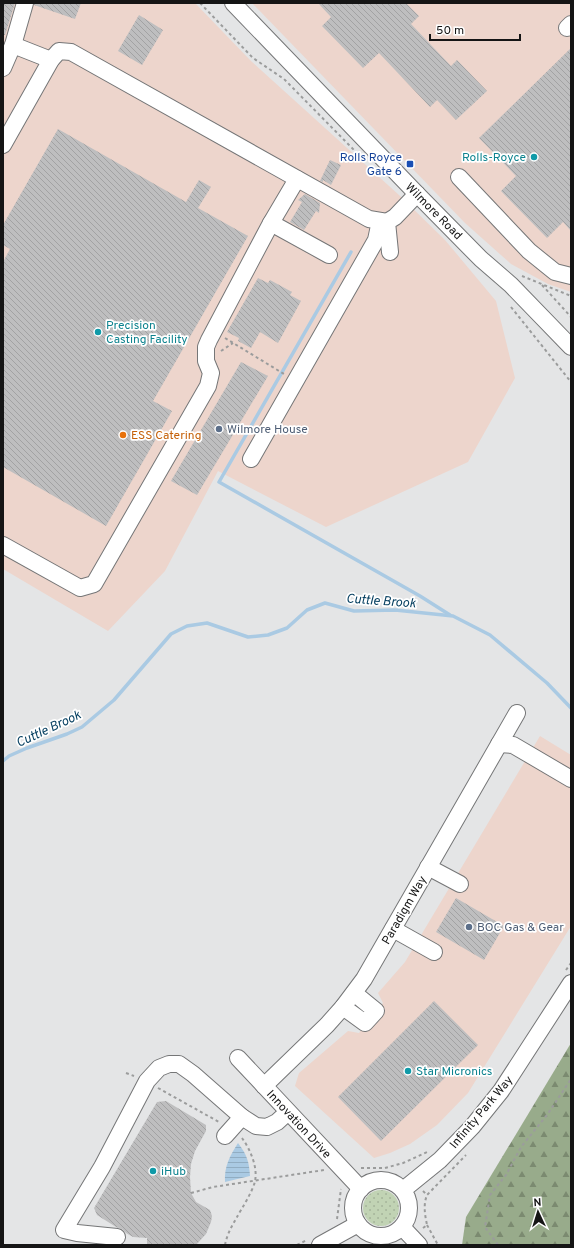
<svg xmlns="http://www.w3.org/2000/svg" width="574" height="1248" font-family="Overpass,sans-serif">
<defs>
<pattern id="grass-dots" width="8" height="8" patternUnits="userSpaceOnUse"><rect width="8" height="8" fill="#c1d3b4"/><path d="M2 2h.1M6 6h.1" fill="none" stroke="#a5b49a" stroke-width="1.8" stroke-linecap="round"/></pattern>
<pattern id="forest-firs" width="22" height="20" patternUnits="userSpaceOnUse"><rect width="22" height="20" fill="#98ab8b"/><path d="M5 1l3.5 6h-7zM16 11l3.5 6h-7z" fill="#7b8a70"/></pattern>
<pattern id="water-rules" width="6" height="5" patternUnits="userSpaceOnUse"><rect width="6" height="5" fill="#aacae3"/><path d="M0 2.5h6" fill="none" stroke="#91adc2"/></pattern>
<pattern id="building-back-hatch" width="6" height="6" patternUnits="userSpaceOnUse"><rect width="6" height="6" fill="#bebebf"/><path d="M-1 5l2 2M0 0l6 6M5-1l2 2" fill="none" stroke="#a2a2a3"/></pattern>
</defs>
<rect width="100%" height="100%" fill="#e4e5e6"/>
<!-- industrial -->
<g fill="#edd5cc">
<polygon points="3,3 195,3 251,61 399,195 445,240 496,301 515,378 468,462 326,527 218,471 165,571 108,631 3,569"/>
<polygon points="252,3 571,3 571,292 548,284 511,264 465,223"/>
<polygon points="540,736 571,755 571,926 468,1093 437,1125 410,1144 390,1153 374,1158 295,1086 299,1073 348,1031 359,1033 383,1003 378,993 405,962"/>
</g>
<!-- grass -->
<circle fill="url(#grass-dots)" cx="381" cy="1208" r="18"/>
<!-- forest -->
<polygon fill="url(#forest-firs)" points="571,1043 571,1245 462,1245 466,1217"/>
<!-- water -->
<path fill="url(#water-rules)" d="M238,1143C247,1155 249,1161 250,1176L225,1182C224,1166 230,1156 238,1143Z"/>
<g fill="none" stroke-linecap="round" stroke-linejoin="round">
<!-- stream -->
<g stroke="#aacae3" stroke-width="3.5">
<polyline points="351,252 219,482 420,596 450,615"/>
<polyline points="3,761 9,756 27,748 67,734 82,727 114,700 171,634 187,626 207,623 248,637 268,635 287,628 307,610 325,603 354,611 395,610 453,616 490,635 547,683 571,708"/>
</g>
</g>
<!-- building -->
<g fill="url(#building-back-hatch)">
<polygon points="3,3 15,3 5,35 3,35"/>
<polygon points="34,3 81,3 75,19 34,5"/>
<polygon points="318,3 406,3 419,16 411,24 451,66 457,60 487,91 456,120 437,100 430,107 379,53 363,68 322,26 331,17"/>
<polygon points="139,15 163,30 142,65 118,51"/>
<polygon points="571,48 571,231 563,222 547,238 501,191 516,176 479,138"/>
<polygon points="58,129 186,202 199,180 211,187 198,208 248,236 153,401 172,411 106,526 3,467 3,262 10,249 3,245 3,225"/>
<polygon points="330,160 341,165 331,185 323,180 323,182 320,181"/>
<polygon points="305,194 320,203 319,213 316,211 304,230 290,222 302,202 298,200"/>
<polygon points="258,278 268,283 270,280 292,292 290,295 301,301 278,343 260,332 251,348 238,341 239,338 227,332"/>
<polygon points="241,362 268,376 197,495 171,481"/>
<polygon points="456,898 504,926 484,960 436,932"/>
<polygon points="434,1001 478,1045 381,1141 338,1097"/>
<polygon points="166,1101 206,1125 206,1131 195,1151 191,1164 190,1177 191,1193 196,1202 210,1210 212,1216 211,1222 206,1234 196,1245 147,1245 147,1238 133,1237 126,1233 122,1229 116,1227 97,1215 94,1208 157,1102"/>
</g>
<g fill="none" stroke-linecap="round" stroke-linejoin="round">
<!-- minor casing -->
<g stroke="#757677" stroke-width="18">
<g id="minor">
<polyline points="233,3 417,194 481,259 511,285 571,347"/>
<polyline points="567,28 571,24"/>
<polyline points="13,45 51,60"/>
<polyline points="3,68 13,45 25,3"/>
<polyline points="3,145 51,60 59,51 71,52 369,219 387,222"/>
<polyline points="459,177 529,251 555,272 571,276"/>
<polyline points="271,223 329,255"/>
<polyline points="390,252 387,222 395,217 417,194"/>
<polyline points="251,459 376,240 380,221"/>
<polyline points="3,545 80,588 94,584 208,386 211,373 206,361 206,347 209,340 271,223 297,179"/>
<polyline points="499,744 513,745 571,779"/>
<polyline points="428,867 460,884"/>
<polyline points="393,929 434,952"/>
<polyline points="343,1007 365,1023 376,1011 354,993"/>
<polyline points="238,1058 361,1189"/>
<polyline points="264,1086 327,1025 343,1007 364,979 517,713"/>
<polyline points="225,1136 242,1117"/>
<circle cx="381" cy="1208" r="28"/>
<polyline points="403,1190 440,1160 472,1127 501,1091 571,983"/>
<polyline points="402,1227 419,1245"/>
<polyline points="117,1237 77,1233 64,1230 102,1167 147,1081 159,1068 169,1064 179,1064 193,1074 242,1117 256,1126 267,1127 277,1122 288,1112"/>
<polyline points="320,1245 358,1224"/>
</g>
</g>
<!-- path -->
<g stroke="#9b9c9c" stroke-width="2" stroke-dasharray="3 3" stroke-linecap="butt">
<polyline points="200,3 253,58 284,79 355,151"/>
<polyline points="522,276 571,296"/>
<polyline points="542,285 571,317"/>
<polyline points="511,307 571,382"/>
<polyline points="225,338 284,374"/>
<polyline points="221,351 233,343"/>
<polyline points="566,970 571,963"/>
<polyline points="126,1073 134,1076"/>
<polyline points="158,1088 219,1122"/>
<polyline points="361,1168 385,1168 403,1163 427,1152"/>
<polyline points="423,1191 427,1195 466,1155"/>
<polyline points="191,1193 213,1187 324,1170"/>
<polyline points="337,1219 341,1189"/>
<polyline points="427,1225 438,1245"/>
<path d="M423,1228L427,1225C425,1215 423,1205 427,1195"/>
<path d="M225,1245C227,1234 232,1226 237,1217C242,1208 253,1191 255,1181C258,1167 250,1149 242,1138"/>
<polyline points="297,1245 307,1240"/>
<polyline points="498,1245 485,1227 490,1195 506,1175 521,1147 547,1115 571,1079"/>
</g>
<!-- minor -->
<use href="#minor" stroke="#fff" stroke-width="16"/>
</g>
<!-- markers -->
<g fill="#0f9aa8" stroke="#fff" stroke-width="1.5">
<circle cx="534" cy="157" r="4"/>
<circle cx="98" cy="332" r="4"/>
<circle cx="408" cy="1071" r="4"/>
<circle cx="153" cy="1171" r="4"/>
</g>
<rect fill="#1a4fb4" stroke="#fff" stroke-width="1.5" x="406" y="160" width="8" height="8" rx="2"/>
<g fill="#5c6f8a" stroke="#fff" stroke-width="1.5">
<circle cx="219" cy="429" r="4"/>
<circle cx="469" cy="927" r="4"/>
</g>
<circle fill="#e8710a" stroke="#fff" stroke-width="1.5" cx="123" cy="435" r="4"/>
<g text-anchor="middle" stroke-width="3.5" stroke-linejoin="round" paint-order="stroke">
<!-- transit labels -->
<g font-size="12" fill="#164399" stroke="#fff" text-anchor="end">
<text x="402" y="161">Rolls Royce<tspan x="402" dy="14">Gate 6</tspan></text>
</g>
<!-- culture labels -->
<g font-size="12" fill="#0d838f" stroke="#fff" text-anchor="start">
<text x="526" y="161" text-anchor="end">Rolls-Royce</text>
<text x="106" y="329">Precision<tspan x="106" dy="14">Casting Facility</tspan></text>
<text x="416" y="1075">Star Micronics</text>
<text x="161" y="1175">iHub</text>
</g>
<!-- street labels -->
<g font-size="12" fill="#151515" stroke="#fff">
<text transform="translate(434 211) rotate(45)" y="4">Wilmore Road</text>
<text transform="translate(404 910) rotate(-60)" y="4">Paradigm Way</text>
<text transform="translate(481 1112) rotate(-50)" y="4">Infinity Park Way</text>
<text transform="translate(299 1124) rotate(47)" y="4">Innovation Drive</text>
</g>
<!-- service labels -->
<g font-size="12" fill="#4e5e75" stroke="#fff" text-anchor="start">
<text x="227" y="433">Wilmore House</text>
<text x="477" y="931">BOC Gas &amp; Gear</text>
</g>
<!-- food labels -->
<g font-size="12" fill="#c56008" stroke="#fff" text-anchor="start">
<text x="131" y="439">ESS Catering</text>
</g>
<!-- water labels -->
<g font-size="13" font-style="italic" fill="#084162" stroke="#fff">
<text transform="translate(381 600) rotate(4)" y="5">Cuttle Brook</text>
<text transform="translate(48 728) rotate(-25)" y="5">Cuttle Brook</text>
</g>
</g>
<!-- border -->
<rect width="574" height="1248" fill="none" stroke="#151515" stroke-width="8"/>
<!-- north arrow -->
<g transform="translate(538 1212) rotate(356)" stroke="#ffffff" stroke-width="3" paint-order="stroke">
<path d="M0-3L7 15L0 10L-7 15Z" fill="#151515"/>
<text y="-6" font-size="11" font-weight="bold" text-anchor="middle" fill="#151515">N</text>
</g>
<!-- scale -->
<path d="M430 34v6h90v-6" fill="none" stroke="#151515" stroke-width="2"/>
<text x="436" y="34" font-size="12" fill="#151515" stroke="#ffffff" stroke-width="3" paint-order="stroke">50 m</text>
</svg>
